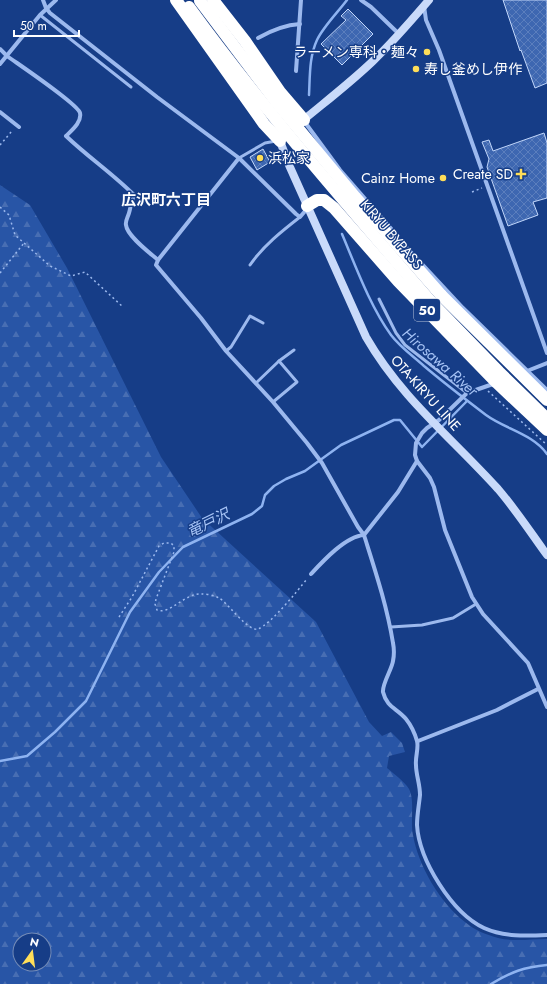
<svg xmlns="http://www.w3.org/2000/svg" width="547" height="984" font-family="Jost,'Noto Sans JP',sans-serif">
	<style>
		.forest { fill: url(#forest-firs); fill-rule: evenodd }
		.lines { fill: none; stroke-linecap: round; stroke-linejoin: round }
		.stream { stroke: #8eb3f1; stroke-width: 2.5 }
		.building { fill: url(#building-cross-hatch); stroke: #c1d6fa }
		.path { stroke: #9cb9ee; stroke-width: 1.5; stroke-dasharray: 2 3; stroke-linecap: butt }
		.lane { stroke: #9cb9ee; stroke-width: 3 }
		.street { stroke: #9cb9ee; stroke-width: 4 }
		.secondary { stroke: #c9dafa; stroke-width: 8 }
		.highway { stroke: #fff; stroke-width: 12 }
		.highway-bridge { stroke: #fff; stroke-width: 12 }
		.poi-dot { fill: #ffde59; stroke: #163d87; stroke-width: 1.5 }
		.labels { text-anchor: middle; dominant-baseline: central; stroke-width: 3; stroke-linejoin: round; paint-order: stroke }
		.shield { fill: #163d87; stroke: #b9c5db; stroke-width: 1 }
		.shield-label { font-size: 13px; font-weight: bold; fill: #fff }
		.poi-label { font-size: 14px; fill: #fff; stroke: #163d87; text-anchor: end }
		.street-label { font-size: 14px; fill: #fff; stroke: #163d87 }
		.neighbourhood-label { font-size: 15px; font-weight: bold; fill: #fff; stroke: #163d87 }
		.water-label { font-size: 15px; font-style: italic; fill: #a7c4f6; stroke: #163d87 }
	</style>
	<defs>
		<pattern id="forest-firs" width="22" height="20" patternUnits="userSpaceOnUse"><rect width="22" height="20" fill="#2855a6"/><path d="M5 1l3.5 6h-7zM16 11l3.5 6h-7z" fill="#486eb3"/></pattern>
		<pattern id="building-cross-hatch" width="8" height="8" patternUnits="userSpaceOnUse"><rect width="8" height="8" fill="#3e67b1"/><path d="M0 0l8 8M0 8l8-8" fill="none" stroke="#5b7ebd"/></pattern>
	</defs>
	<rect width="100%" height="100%" fill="#163d87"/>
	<path class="forest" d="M0 185 30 205 67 268 161 457 202 518 316 622 369 722 382 736 391 732 402 743 405 752 389 756 387 768C394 774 404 781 409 789 415 800 410 822 413 835 418 865 440 903 465 922 474 930 487 935 498 938 514 942 531 939 547 939V984H0ZM20 940H44V964H20Z"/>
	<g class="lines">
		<g class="stream">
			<path d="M309 95C310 77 309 57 317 40 323 27 338 12 347 0"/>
			<path d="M342 234C356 267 370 306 391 335 400 347 413 356 424 366 444 383 465 399 486 415 505 429 533 434 547 454"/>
			<path d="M0 761 27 756 55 732 86 701 130 612 159 572 183 547 252 514 262 506 265 495 274 486 286 479 305 471 341 445 394 420H400L422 447 467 401"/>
			<path d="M491 984C511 972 524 967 547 965"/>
		</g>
	</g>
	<g class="building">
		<path d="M503 0H547V83L535 88 521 50 520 51Z"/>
		<path d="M348 9 373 34 342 65 321 44 346 20 341 16Z"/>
		<path d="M544 133 547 143V198L533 202 538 215 508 226 487 167 489 159 482 142 489 140 493 151Z"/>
		<path d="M263 149 270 162 257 170 250 157Z"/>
	</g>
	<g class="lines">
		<g class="path">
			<path d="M0 145 12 131"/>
			<path d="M472 192 482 188"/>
			<path d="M0 207 9 215 15 235 50 266 71 276 85 272 123 307"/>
			<path d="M0 273 24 243"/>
			<path d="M488 391 547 445"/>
			<path d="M119 617 132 597 159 546 164 543H171L174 546V552L156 599 155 604 157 610C170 615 185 593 201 594 206 594 214 595 219 598 228 603 248 632 258 629 271 624 298 590 307 579"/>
		</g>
		<g class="lane">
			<path d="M40 15 131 87"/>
			<path d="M239 158 265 143 276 141"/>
			<path d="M250 265C263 246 282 231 300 217"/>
			<path d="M379 299 396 333 405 345 467 393"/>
			<path d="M226 351 231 347 250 316 263 323"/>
			<path d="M256 383 279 361 294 350"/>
			<path d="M273 402 297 382 279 361"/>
			<path d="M391 627 422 625 453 618 476 604"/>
		</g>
		<g class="street">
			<path d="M43 0 46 8 50 13 157 97 239 158 296 214 300 217 306 210 307 207"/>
			<path d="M361 0 371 7 399 34"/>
			<path d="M424 6 426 20 439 50 547 353"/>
			<path d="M258 38C272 30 284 25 300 24"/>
			<path d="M0 49 7 56C18 64 78 104 80 113 82 122 72 130 66 136 88 157 113 174 134 195 131 201 131 206 129 213 128 217 125 221 126 225 127 236 150 253 158 260"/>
			<path d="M0 64 40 15 56 0"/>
			<path d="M296 71 301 0"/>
			<path d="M0 112 19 127"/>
			<path d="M304 121 340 170 394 232"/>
			<path d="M239 158 158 260 156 265 201 318 226 351 273 402 307 443 322 463 358 527 364 535C375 570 387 606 393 643 394 648 394 656 393 661 392 669 382 684 383 692 387 708 397 708 406 719 410 724 415 734 417 741 419 748 415 757 416 765 416 775 420 784 420 795 419 805 417 815 417 825 419 860 452 913 484 928 504 937 526 936 547 935"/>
			<path d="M407 248 463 308 547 390"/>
			<path d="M527 371 547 363"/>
			<path d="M496 383 467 393 439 420 427 428 422 433 416 443 415 455 417 461 430 478 434 487 445 530 472 597 483 614 528 663 547 707"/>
			<path d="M311 574C323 561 346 536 364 535L398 492 417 461"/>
			<path d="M418 741 497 710 538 689"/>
		</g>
		<g class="secondary">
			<path d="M301 122C325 102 350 83 373 61 393 42 411 21 429 0"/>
			<path d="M283 138 280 141 289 165 366 337C401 398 452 438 498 489 516 510 531 533 547 555"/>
		</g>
		<g class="highway">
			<path d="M176 0 264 124 280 141"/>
			<path d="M213 0 245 41 280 92 304 120"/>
			<path d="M307 206 317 200H324L334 208 398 281 497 383 547 430"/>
			<path d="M441 295 547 400"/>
			<path d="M432 303 499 372 547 419"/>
		</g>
		<g class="highway-bridge">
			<path d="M200 1 277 103 355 197 441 295"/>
			<path d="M189 7C264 110 348 206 432 303"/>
		</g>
	</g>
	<g class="poi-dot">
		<circle cx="427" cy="52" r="4"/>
		<circle cx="416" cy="69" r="4"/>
		<circle cx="260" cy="158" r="4"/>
		<path d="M519 168h4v4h4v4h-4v4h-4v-4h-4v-4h4z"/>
		<circle cx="443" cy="178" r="4"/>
	</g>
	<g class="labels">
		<rect class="shield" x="414" y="299" width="26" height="22" rx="3"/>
		<g class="shield-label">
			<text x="427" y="310">50</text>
		</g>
		<g class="poi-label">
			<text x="419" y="52">ラーメン専科・麺々</text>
			<text x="424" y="69" text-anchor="start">寿し釜めし伊作</text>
			<text x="268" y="158" text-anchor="start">浜松家</text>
			<text x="513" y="174">Create SD</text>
			<text x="435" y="178">Cainz Home</text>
		</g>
		<g class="street-label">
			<text transform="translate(392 234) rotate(49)">KIRYU BYPASS</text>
			<text transform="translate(426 393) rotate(48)">OTA-KIRYU LINE</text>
		</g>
		<g class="neighbourhood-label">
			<text x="166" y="200">広沢町六丁目</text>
		</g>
		<g class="water-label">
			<text transform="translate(440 362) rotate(41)">Hirosawa River</text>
			<text transform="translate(208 523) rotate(-26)">竜戸沢</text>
		</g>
	</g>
	<g transform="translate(32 952) rotate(14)"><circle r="19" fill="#163d87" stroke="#738bb7"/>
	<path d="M0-3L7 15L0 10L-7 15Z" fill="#ffde59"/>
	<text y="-6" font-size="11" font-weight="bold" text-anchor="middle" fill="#ffffff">N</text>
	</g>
	<path d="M14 30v6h65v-6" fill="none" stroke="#ffffff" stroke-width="2"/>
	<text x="20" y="30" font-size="12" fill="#ffffff" stroke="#163d87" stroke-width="3" paint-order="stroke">50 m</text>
</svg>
